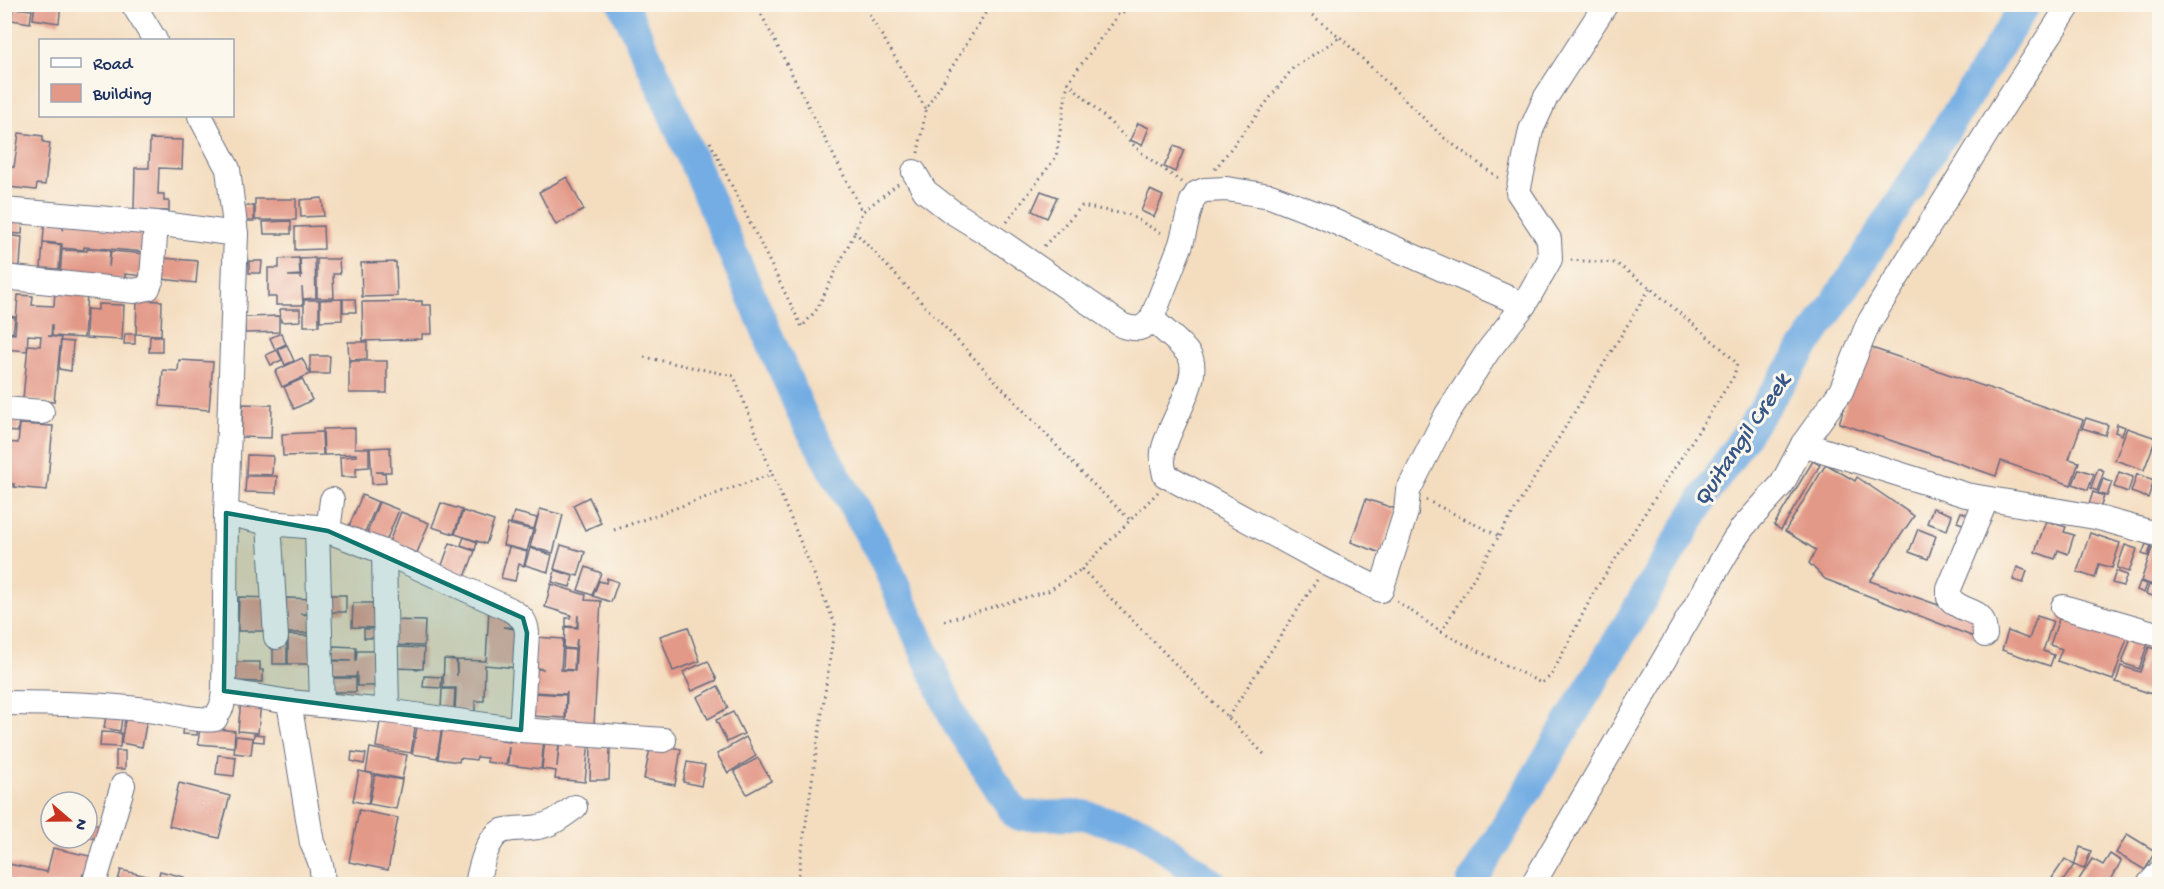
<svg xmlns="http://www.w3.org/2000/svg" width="2164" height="889" font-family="'Gochi Hand',sans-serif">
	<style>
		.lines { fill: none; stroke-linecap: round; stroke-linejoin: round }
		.river { stroke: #73ade3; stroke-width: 30 }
		.building { fill: #e39988 }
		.minor-casing { stroke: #676c80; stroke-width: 26 }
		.path { stroke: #676c80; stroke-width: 3; stroke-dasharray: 1.5 4.5; stroke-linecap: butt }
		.minor { stroke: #fff; stroke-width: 24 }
		.marked { fill: #0f766e; fill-opacity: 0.2; stroke: #0f766e; stroke-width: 4.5; stroke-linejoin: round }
		.labels { text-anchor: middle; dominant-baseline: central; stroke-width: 6; stroke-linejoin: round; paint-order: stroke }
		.water-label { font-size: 24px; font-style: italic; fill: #355586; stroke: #fbf7ec }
	</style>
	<rect width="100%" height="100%" fill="#fbf7ec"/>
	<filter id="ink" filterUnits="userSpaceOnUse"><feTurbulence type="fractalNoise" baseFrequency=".0167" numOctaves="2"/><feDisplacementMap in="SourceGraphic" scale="12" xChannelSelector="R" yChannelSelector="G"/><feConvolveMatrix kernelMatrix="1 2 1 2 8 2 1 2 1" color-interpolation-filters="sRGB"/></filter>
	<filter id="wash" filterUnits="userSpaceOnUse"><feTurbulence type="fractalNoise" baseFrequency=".008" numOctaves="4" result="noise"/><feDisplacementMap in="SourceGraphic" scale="24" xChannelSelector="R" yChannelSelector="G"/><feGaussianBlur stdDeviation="1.35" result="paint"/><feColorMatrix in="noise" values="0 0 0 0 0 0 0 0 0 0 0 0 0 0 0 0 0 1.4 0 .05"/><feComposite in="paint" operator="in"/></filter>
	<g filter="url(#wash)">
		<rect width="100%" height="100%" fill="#f4ddbf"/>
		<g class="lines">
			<g class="river">
				<path d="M623 4 659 82 803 416 885 562 956 723 1017 816 1084 815 1142 831 1213 884"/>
				<path d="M1471 884 1706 494 1858 268 2026 4"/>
			</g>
		</g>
		<g id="blocks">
			<g class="building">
				<path d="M35 4H61L59 23 33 19Z"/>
				<path d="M13 8 32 10 30 23 11 20Z"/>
				<path d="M1138 123 1149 128 1142 145 1130 140Z"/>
				<path d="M19 133 43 136V142L50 143 45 185 37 184 36 190 8 187 11 167H14Z"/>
				<path d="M150 139 183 140 182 169 159 168 158 194H164V201H169V211L134 210 135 168H149Z"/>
				<path d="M1174 146 1184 150 1175 172 1164 167Z"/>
				<path d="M567 177 584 210 556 225 539 192Z"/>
				<path d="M1150 190 1163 196 1154 217 1141 211Z"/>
				<path d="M1041 191 1057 197 1047 218 1032 211Z"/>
				<path d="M322 198 324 216 301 217 300 200Z"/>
				<rect x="255" y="199" width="41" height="21"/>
				<rect x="242" y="206" width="12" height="15"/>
				<path d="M4 214 23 216 22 234 4 233Z"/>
				<path d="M45 217 64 219 63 231 64 218 149 225 147 252 84 247V250L62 248V244L43 242Z"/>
				<path d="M291 221V234H264L263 222Z"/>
				<path d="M323 226 324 249 295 250V227Z"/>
				<path d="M4 235 22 237 20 266 4 265Z"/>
				<path d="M43 243 61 245 59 269 41 268Z"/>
				<path d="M87 249 110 250 109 267 111 251 147 254 145 276 125 274V279L60 275 62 250 87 251Z"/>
				<path d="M163 258 198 261 196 283 162 279Z"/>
				<path d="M299 258 300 275 288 276H300L301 279V276H303L301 275 300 259 315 258 316 298 303 299 302 287 303 305H276V297H268V268H279V259Z"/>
				<path d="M317 259H339L340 274H333L334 298H317Z"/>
				<path d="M249 261H262L261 273H249Z"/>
				<path d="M396 262 397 296 362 297 361 263Z"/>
				<path d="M55 291 87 293 84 338 52 336V324L51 336H48L61 338 54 402 23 399 28 345 40 346 41 336 28 335 27 351 4 349V333L15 334 18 295 33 296 32 305 54 306Z"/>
				<path d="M342 299V320L320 321V300Z"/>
				<path d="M343 299H355L356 312H343Z"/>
				<path d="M137 300 162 301 161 335 136 334Z"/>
				<rect x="304" y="300" width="15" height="26"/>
				<path d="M422 301V305H431L432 334H422V339L363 341 362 302Z"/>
				<path d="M98 304 124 305 122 340 86 338 87 309 98 310Z"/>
				<path d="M280 309H300V321L281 322Z"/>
				<path d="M4 316 15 317 13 333 4 332Z"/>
				<path d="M279 316V332L245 333 244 317Z"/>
				<path d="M281 333 286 344 275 349 270 338Z"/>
				<path d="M125 334H135V344H124Z"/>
				<path d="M150 336H162V352H149Z"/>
				<path d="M61 341 73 342 71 371 59 369Z"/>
				<path d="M348 342H367V359L349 360Z"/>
				<path d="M287 345 294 361 285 365 278 349Z"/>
				<path d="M1866 346 2083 420 2069 459 2079 462 2071 485 2001 461 1996 476 1839 423Z"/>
				<path d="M277 350 282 360 271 365 266 355Z"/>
				<path d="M310 356H330L329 374H310Z"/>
				<path d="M302 358 310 374 282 387 275 371Z"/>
				<path d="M179 360 213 362 209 410 160 406 163 370 178 371Z"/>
				<rect x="349" y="361" width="38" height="32"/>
				<path d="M302 379 312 400 294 409 284 387Z"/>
				<path d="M243 404 272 405 271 438 241 437Z"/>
				<path d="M4 416 19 417 18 432 4 431Z"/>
				<path d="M2086 418 2108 425 2105 435 2082 428Z"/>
				<path d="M20 424 53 426 47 490 14 487V484L4 483V442L18 443Z"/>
				<path d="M2117 424 2125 427 2122 435 2115 432Z"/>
				<path d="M355 428V448H369V467L356 468V477H341L340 457 356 456V454L324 455 323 429Z"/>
				<path d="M2127 428 2156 438 2144 470 2115 460Z"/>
				<path d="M322 432 323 455 283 456 282 434Z"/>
				<path d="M390 447 391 472H376L385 473 386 483 372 484 370 448Z"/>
				<path d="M247 455 273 456 272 475 246 474Z"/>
				<path d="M1813 461 1820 465 1781 530 1774 525Z"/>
				<path d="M1826 464 1855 481 1857 477 1914 516 1870 581 1981 620 1974 637 1825 579 1809 563 1816 550 1785 531Z"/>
				<path d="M2098 468 2104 471 2097 491 2091 488Z"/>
				<path d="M2079 469 2094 474 2088 490 2073 484Z"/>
				<path d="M2119 472 2133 477 2128 492 2114 487Z"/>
				<path d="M2137 474 2154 480 2148 498 2131 492Z"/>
				<path d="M246 476H277L276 493 245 492Z"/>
				<path d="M2103 479 2112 482 2107 496 2098 493Z"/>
				<path d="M2093 492 2104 496 2099 511 2088 507Z"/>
				<path d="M362 495 378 502 365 532 349 526Z"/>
				<path d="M589 497 601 523 585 530 573 505Z"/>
				<path d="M1366 499 1396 509 1381 553 1351 542Z"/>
				<path d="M379 502 399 510 386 541 367 533Z"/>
				<path d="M441 503 462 510 454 534 432 527Z"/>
				<path d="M1933 508 1952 515 1947 530 1927 523Z"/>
				<path d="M540 509 563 515 553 553 530 547Z"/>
				<path d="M463 511 494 521 486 544 455 534Z"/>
				<path d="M401 512 429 523 417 553 389 542Z"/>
				<path d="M514 512 537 518 534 529 511 523Z"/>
				<path d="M1961 512 1975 517 1971 527 1957 522Z"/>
				<path d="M2046 521 2066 527 2064 532 2074 535 2068 554 2058 550 2055 559 2035 552Z"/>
				<path d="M508 524 533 530 527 551 503 545Z"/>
				<path d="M1918 529 1936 536 1928 559 1909 552Z"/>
				<path d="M2090 533 2120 543 2112 568 2099 564 2095 578 2077 572Z"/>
				<path d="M464 537 477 542 475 550 461 545Z"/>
				<path d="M450 543 475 551 465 577 441 568Z"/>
				<path d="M2146 544 2151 546 2148 556 2142 554Z"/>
				<path d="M561 545 585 552 578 576 554 569Z"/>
				<path d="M2125 545 2137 549 2129 572 2117 568Z"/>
				<path d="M509 547 527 552 524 566 519 564 515 581 501 578Z"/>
				<path d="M530 548 552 555 548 572 525 565Z"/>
				<path d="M2152 548 2160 551V581L2152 579 2154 580 2153 585 2141 581Z"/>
				<path d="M586 567 601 573 592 595 578 590Z"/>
				<path d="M2017 567 2027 571 2023 583 2013 580Z"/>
				<path d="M555 570 573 576 570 587 552 582Z"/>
				<path d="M2116 571 2127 575 2123 586 2112 583Z"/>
				<path d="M607 578 618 582 611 602 593 596 599 581 606 583Z"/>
				<path d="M2155 581 2160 582V598L2146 594 2149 585 2153 586Z"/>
				<path d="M2140 582 2147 584 2144 593 2137 590Z"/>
				<path d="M551 584 586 595 585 600 601 601 594 725 566 723 567 692 566 694 533 692 534 669H544L534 668 536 637 563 639 561 670 575 671 577 639 575 649 564 648 565 627 578 628V615L577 627 566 626V618H570L571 615 545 607Z"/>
				<rect x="330" y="595" width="16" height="17"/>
				<path d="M239 597 273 598 272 631H238Z"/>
				<path d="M286 598 316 599V614H300L314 615V633H285Z"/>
				<path d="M353 603H380V628L352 627Z"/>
				<path d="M489 609 521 628 503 627 521 630 518 668 485 665 484 701H475V711L455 710 456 688H443L444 659 456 660 457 676V660L486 661Z"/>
				<path d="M2061 613 2128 635 2113 680 2057 661 2062 649 2050 645Z"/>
				<path d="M2037 616 2053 621 2043 651 2054 655 2050 666 2002 650 2008 631 2029 639Z"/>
				<path d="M391 620 425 621 424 646 391 645Z"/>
				<path d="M688 627 700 661 673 671 660 636Z"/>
				<rect x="364" y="629" width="16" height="9"/>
				<path d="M288 635 314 636V664H288Z"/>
				<path d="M2131 637 2148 643 2139 669 2122 663Z"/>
				<rect x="273" y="643" width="14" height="21"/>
				<path d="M333 646 356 647V661L357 651H376L382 686H357V672L356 677H333V661H351L333 660Z"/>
				<path d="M395 647 424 648 423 669 394 668Z"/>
				<path d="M2149 647 2160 651V674L2152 694 2116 682 2121 666 2140 672Z"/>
				<path d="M564 649 575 650 574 670 563 669Z"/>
				<path d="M708 661 717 680 692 691 683 672Z"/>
				<path d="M227 662H260V670H263V682L227 681Z"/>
				<path d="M424 676 442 677 441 688 423 687Z"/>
				<path d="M333 678H356V692H332Z"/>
				<path d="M718 686 728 708 708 719 697 697Z"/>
				<path d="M442 689H455L454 709H441Z"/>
				<path d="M534 693 566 695 565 718 533 716Z"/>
				<path d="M241 700 261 702 258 733 238 731Z"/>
				<path d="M127 709 148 713 142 747 121 743Z"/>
				<path d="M733 712 744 734 727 742 716 720Z"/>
				<path d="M381 715 416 721 411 753 376 747Z"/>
				<path d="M106 716 122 719 120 731 104 728Z"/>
				<path d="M418 722 442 726 437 758 412 754Z"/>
				<path d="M183 725 198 726 197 735 182 734Z"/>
				<path d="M443 726 503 734 501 741 510 742 511 736 544 739 541 769 508 765 509 746 506 765 487 762V758L477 757 476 760 460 758 459 762 438 759Z"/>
				<path d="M200 727 235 731 234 747 198 744Z"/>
				<path d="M101 732 121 733 120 747 100 746Z"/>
				<path d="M254 734 264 735V742L253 741Z"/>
				<path d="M236 736 253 738 251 755 234 753Z"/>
				<path d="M746 737 756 756 728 773 717 754Z"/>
				<path d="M560 738 589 741 585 782 555 779 556 771 542 769 545 739 559 741 557 767Z"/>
				<path d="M651 743 681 749 675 785 644 779Z"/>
				<path d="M591 747 610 748 609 780H590Z"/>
				<path d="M370 748 407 755 402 779 366 772Z"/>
				<rect x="116" y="751" width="9" height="18"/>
				<path d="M352 752 366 754 364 764 351 761Z"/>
				<path d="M218 755 236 757 234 776 216 774Z"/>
				<path d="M758 758 771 781 747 794 734 771Z"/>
				<path d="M687 762 705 765 701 786 683 782Z"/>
				<path d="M359 771 373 774 368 804 353 801Z"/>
				<path d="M375 775 402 780 396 809 369 804Z"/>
				<path d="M179 783 230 796 219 838 169 826Z"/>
				<path d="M359 810 398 818 388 870 349 862Z"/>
				<path d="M87 822 101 825 98 839 87 837Z"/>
				<path d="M2127 834 2155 851 2145 870 2116 853Z"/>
				<path d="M2080 847 2091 851 2084 869 2074 865Z"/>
				<path d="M53 848 94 857 91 875 83 874 80 884H25L4 880V863L47 872Z"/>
				<path d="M2110 854 2121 861 2109 884H2083L2078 881 2092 859 2103 865Z"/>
				<path d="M2065 859 2074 865 2061 884 2052 878Z"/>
				<path d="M121 870 155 878 153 884H117Z"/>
				<path d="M160 871 184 877 182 884H157Z"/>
				<path d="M288 879 309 884H287Z"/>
			</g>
		</g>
	</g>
	<g filter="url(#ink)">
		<use href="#blocks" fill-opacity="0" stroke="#676c80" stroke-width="1.5"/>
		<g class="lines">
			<g class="minor-casing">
				<g id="minor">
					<path d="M133 4 155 40"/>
					<path d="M200 116 228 169 236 234 226 513 224 691 289 702 387 711 521 730 664 740"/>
					<path d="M914 172 925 191 951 211 995 238 1123 326C1137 330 1143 330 1152 318L1181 244 1192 201 1197 193 1205 190 1227 189 1270 196 1317 214 1524 305"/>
					<path d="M4 210 156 223 236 234"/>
					<path d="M4 277 134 291 148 288 152 278 156 223"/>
					<path d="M1152 318C1163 331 1180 341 1189 355 1204 376 1166 429 1163 452 1162 461 1163 467 1165 475L1328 564 1381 590 1406 512 1408 491 1447 414 1488 351 1524 305 1550 259 1549 239 1518 192 1531 130 1546 97 1606 4"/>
					<path d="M4 409 42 412"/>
					<path d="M1803 444 1966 495 2095 517 2160 535"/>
					<path d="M226 513 269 523 317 527 328 531 384 552 509 609C520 616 526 619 527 633L521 730"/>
					<path d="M269 523 276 637"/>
					<path d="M317 527 322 705"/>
					<path d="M328 531 332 500"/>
					<path d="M384 552 387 711"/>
					<path d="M2063 607 2160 635"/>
					<path d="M1985 635C1984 604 1966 617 1949 598V589L1986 500"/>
					<path d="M289 702 312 843C319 858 324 867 322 884"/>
					<path d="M4 703C52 703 100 704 147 710 170 712 193 722 215 719L222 706 224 691"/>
					<path d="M94 884 123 785"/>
					<path d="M477 884C480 869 488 832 506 830 516 828 528 829 538 827 552 825 564 815 575 807"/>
					<path d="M1533 884 1734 540 1743 527 1782 484 1803 444 1841 391 1868 324 2006 102 2070 4"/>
					<path d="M2149 884 2160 872"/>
				</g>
			</g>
			<g class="path">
				<path d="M756 4 862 211"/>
				<path d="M863 4 926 109"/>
				<path d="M1298 4 1340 37 1443 137 1500 179"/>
				<path d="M1068 82 1142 153 1181 182"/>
				<path d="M710 142 802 327 817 309 855 232"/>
				<path d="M918 153 926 109 991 4"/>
				<path d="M1215 169 1293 68 1340 37"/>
				<path d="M898 184 862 212 855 232 1090 481 1129 519"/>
				<path d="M1007 222 1056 157 1068 82 1118 15 1136 4"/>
				<path d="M1044 246 1082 206 1129 215 1163 234"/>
				<path d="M644 357 734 376 772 474"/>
				<path d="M1158 492 1082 569 1264 754"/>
				<path d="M1426 500 1499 536 1441 632"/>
				<path d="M614 530 772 474 835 624 797 884"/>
				<path d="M1499 536 1650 288"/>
				<path d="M1397 601 1441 632 1541 683 1551 676 1594 592 1734 376 1737 364 1727 353 1650 288 1616 263 1569 260"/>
				<path d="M944 621 1048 591 1082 569"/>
				<path d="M1228 717 1317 580"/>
			</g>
			<use href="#minor" class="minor"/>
		</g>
	</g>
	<path class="marked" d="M226 513 328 531 523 618 527 633 521 730 224 691Z"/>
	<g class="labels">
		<g class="water-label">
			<text transform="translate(1743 441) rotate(-56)">Quitangil Creek</text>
		</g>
	</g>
	<rect width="2164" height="889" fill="none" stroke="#fbf7ec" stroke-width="24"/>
	<rect x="39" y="39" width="195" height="78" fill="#fbf7ec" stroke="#a1a7b3" stroke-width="1.5"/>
	<rect x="51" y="58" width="30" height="9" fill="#ffffff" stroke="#a1a7b3" stroke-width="1.5"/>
	<text x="93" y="69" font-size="18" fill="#1b2f5e">Road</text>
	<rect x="51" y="84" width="30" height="18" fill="#e39988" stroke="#a1a7b3" stroke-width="1.5"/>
	<text x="93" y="99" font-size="18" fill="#1b2f5e">Building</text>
	<g transform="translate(69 820) rotate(110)"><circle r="28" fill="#fbf7ec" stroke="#a1a7b3" stroke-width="1.5"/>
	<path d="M0-4.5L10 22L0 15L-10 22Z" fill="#c8321e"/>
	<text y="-9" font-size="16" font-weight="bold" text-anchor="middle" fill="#1b2f5e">N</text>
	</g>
</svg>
